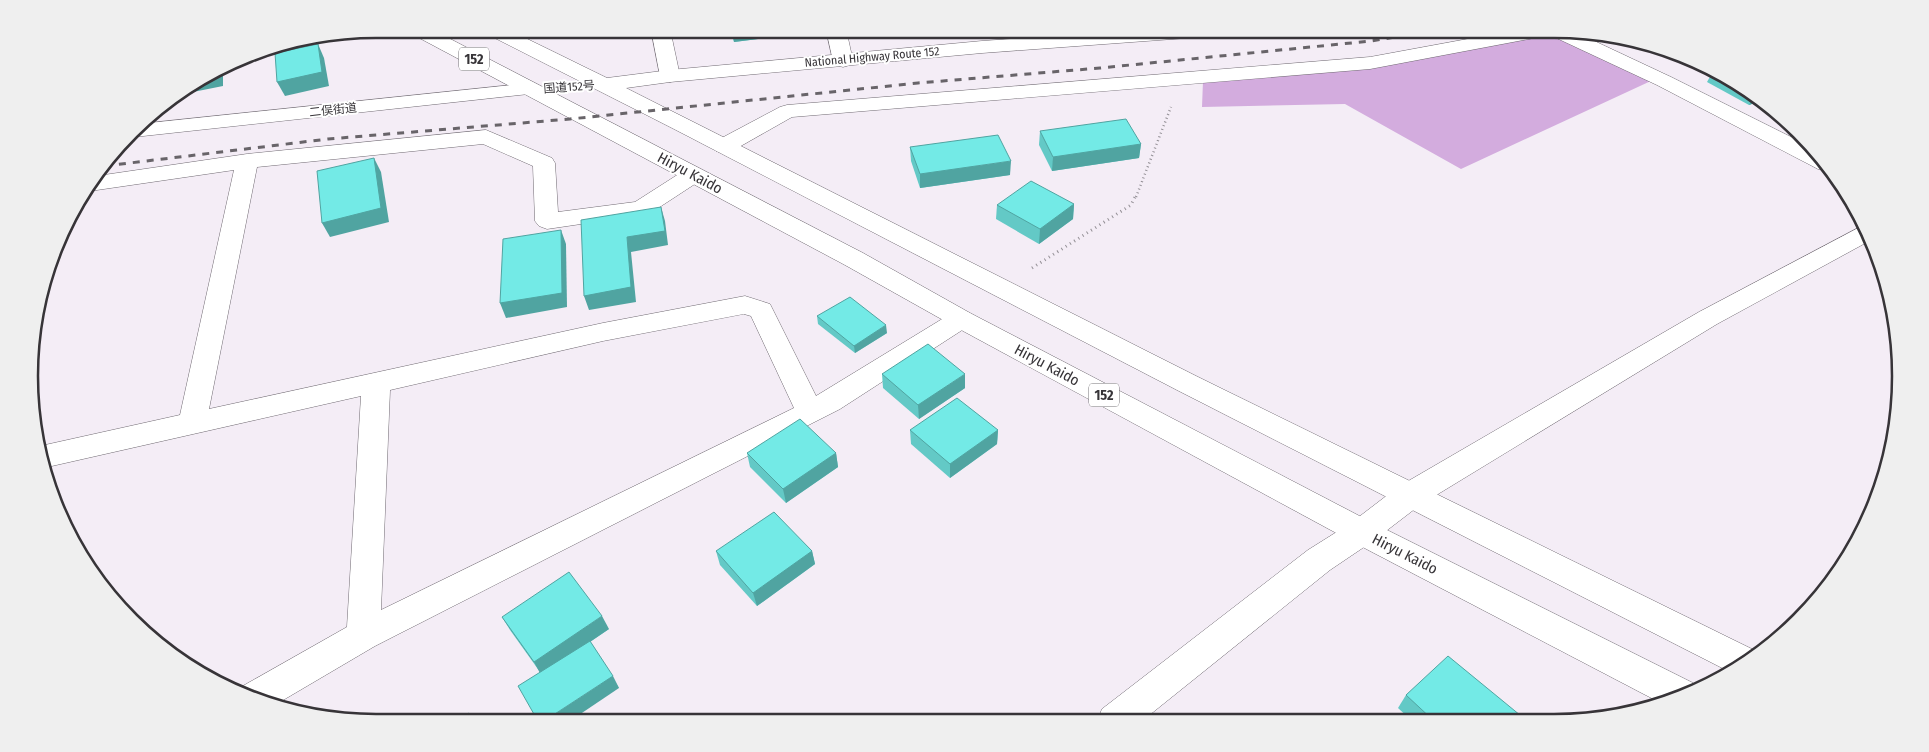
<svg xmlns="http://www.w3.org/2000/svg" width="1929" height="752" font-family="'Fira Sans Condensed','Noto Sans JP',sans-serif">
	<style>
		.green { fill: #d3acde }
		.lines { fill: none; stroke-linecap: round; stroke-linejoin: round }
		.minor-casing { stroke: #706a72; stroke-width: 1 }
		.tertiary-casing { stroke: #706a72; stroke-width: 1 }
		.trunk-casing { stroke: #706a72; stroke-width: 1 }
		.path-far1 { stroke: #949096; stroke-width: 2.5; stroke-dasharray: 1 3; stroke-linecap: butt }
		.path { stroke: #949096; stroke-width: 3; stroke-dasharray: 1 4; stroke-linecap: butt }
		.minor { fill: #fff; fill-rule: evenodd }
		.tertiary { fill: #fff; fill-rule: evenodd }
		.trunk { fill: #fff; fill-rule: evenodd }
		.rail { stroke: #686469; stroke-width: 3; stroke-dasharray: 7 7; stroke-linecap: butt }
		.wall { fill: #63c9c6 }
		.shaded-wall { fill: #50a4a1 }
		.building { fill: #73eae6; stroke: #50a4a1 }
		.labels { text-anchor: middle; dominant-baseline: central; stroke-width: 4; stroke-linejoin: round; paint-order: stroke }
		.far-street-label { font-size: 12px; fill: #373438; stroke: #fff }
		.shield { fill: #fff; stroke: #737174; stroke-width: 1 }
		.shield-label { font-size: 14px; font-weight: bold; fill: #373438 }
		.street-label { font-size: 15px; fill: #373438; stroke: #fff }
		.rim { fill: none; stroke: #373438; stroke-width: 2.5 }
	</style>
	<rect width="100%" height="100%" fill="#f4edf6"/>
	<path class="green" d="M1555 33 1653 80 1461 169 1345 104 1202 107 1203 81Z"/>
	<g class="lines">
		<g class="minor-casing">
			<g id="minor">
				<path d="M651 29H670L680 76 677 80 670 82 663 80 660 76Z"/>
				<path d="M826 29H846L853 61 850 65 843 67 836 65 833 61Z"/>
				<path d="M1522 29H1553L1573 31 1671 77 1817 150 1830 170 1818 169 1657 85 1550 35 1370 69 792 117 732 151 724 153 716 151 713 146 716 141 780 107 787 105 1370 57Z"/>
				<path d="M486 130 552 158 555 163 558 212 635 202 685 170 693 168 701 170 704 175 701 180 649 214 547 229 539 226 535 221 533 166 483 144 257 167 209 409 603 323 745 296 770 304 816 396 952 313 961 310 970 313 974 319 970 325 840 409 375 646 273 706 238 693 241 687 347 627 361 396 43 468 36 447 180 415 234 170 90 191 86 190 97 176 247 154ZM744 314 751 316 794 408 381 610 390 390 603 341Z"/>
				<path d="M1864 225 1871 240 1717 324 1420 505 1373 541 1330 570 1142 721H1097L1102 709 1308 550 1351 523 1398 487 1699 312Z"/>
			</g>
		</g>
		<g class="tertiary-casing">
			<path id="tertiary" d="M531 83 538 85 541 89 538 93 134 137 130 136 140 124Z"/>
		</g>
		<g class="trunk-casing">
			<g id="trunk">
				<path d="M407 29H431L863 253 970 313 1373 523 1693 683 1697 691 1659 702 1351 541 952 325 845 265 410 33Z"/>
				<path d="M482 29H507L607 78 670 70 982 41 1152 29H1237L1235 33 1228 35 982 53 670 82 626 88 1196 376 1756 651 1757 653 1730 672 1177 390 676 130 485 33Z"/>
			</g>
		</g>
		<path class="path-far1" d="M1136 197 1171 107"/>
		<path class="path" d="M1032 268 1131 205 1136 195"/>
		<use href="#minor" class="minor"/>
		<use href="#tertiary" class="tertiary"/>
		<use href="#trunk" class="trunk"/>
		<path class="rail" d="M105 166 328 139 570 119 918 83 1100 68 1371 41 1445 29"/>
	</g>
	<g class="wall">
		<path d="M730 29H765L766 38 734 42Z"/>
		<path d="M1718 72 1763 100 1749 105 1707 82 1711 75Z"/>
		<path d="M1040 131 1141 144 1139 158 1052 171 1039 145Z"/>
		<path d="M910 147 1010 175 920 188 911 161Z"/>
		<path d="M1074 204 1073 219 1039 244 996 219 997 205Z"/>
		<path d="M817 316 887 333 855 353 818 324Z"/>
		<path d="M882 374 965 388 919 419 883 388Z"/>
		<path d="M910 430H998L997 444 950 478 911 444Z"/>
		<path d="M747 453H836L838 467 786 503 750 467Z"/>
		<path d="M716 551H812L815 564 757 606 720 565Z"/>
		<path d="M502 617 609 629 590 642 619 688 540 672 510 630Z"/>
		<path d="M1406 695 1526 720 1412 721 1398 708Z"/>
	</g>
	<g class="shaded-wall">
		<path d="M732 29H765L766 38 734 42Z"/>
		<path d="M853 29H869L853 31Z"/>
		<path d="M308 40 260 50H259L264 47Z"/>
		<path d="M318 44 324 58 329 86 285 96 277 82Z"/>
		<path d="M223 66V86L173 96 203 75Z"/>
		<path d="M1757 96 1763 100 1749 105 1754 98Z"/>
		<path d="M1141 144 1139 158 1052 171 1053 157Z"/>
		<path d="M374 158 381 172 389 222 330 237 322 223Z"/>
		<path d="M1011 161 1010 175 920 188V174Z"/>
		<path d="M1074 204 1073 219 1039 244 1040 229Z"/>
		<path d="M661 207 665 221 668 245 631 252 636 302 589 310 584 296 627 237Z"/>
		<path d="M561 230 566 244 567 307 506 318 500 303Z"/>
		<path d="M886 325 887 333 855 353 854 346Z"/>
		<path d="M965 374V388L919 419 918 405Z"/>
		<path d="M998 430 997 444 950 478V464Z"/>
		<path d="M836 453 838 467 786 503 783 489Z"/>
		<path d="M812 551 815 564 757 606 753 593Z"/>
		<path d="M602 616 609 629 541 675 534 662Z"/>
		<path d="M613 676 619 688 567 723H541Z"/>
	</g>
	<g class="building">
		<path d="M318 44 322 72 277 82 275 53Z"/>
		<path d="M215 70V72L205 74Z"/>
		<path d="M1718 72 1757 96 1754 98 1711 75Z"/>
		<path d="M1126 119 1141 144 1053 157 1040 131Z"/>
		<path d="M998 135 1011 161 920 174 910 147Z"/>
		<path d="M374 158 381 208 322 223 317 171Z"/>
		<path d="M1031 181 1074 204 1040 229 997 205Z"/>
		<path d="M661 207 665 231 627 237 631 287 584 296 581 220Z"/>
		<path d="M561 230 562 293 500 303 503 239Z"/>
		<path d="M850 297 886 325 854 346 817 316Z"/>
		<path d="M928 344 965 374 918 405 882 374Z"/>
		<path d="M957 398 998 430 950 464 910 430Z"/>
		<path d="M800 419 836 453 783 489 747 453Z"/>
		<path d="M774 512 812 551 753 593 716 551Z"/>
		<path d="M569 572 602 616 534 662 502 617Z"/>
		<path d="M590 641 613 676 541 723H539L518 686Z"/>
		<path d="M1448 656 1526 720 1434 721 1406 695Z"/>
		<path d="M469 713 475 723H454Z"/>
	</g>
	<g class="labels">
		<g class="far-street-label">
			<text transform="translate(872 57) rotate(-5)">National Highway Route 152</text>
			<text transform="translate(569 87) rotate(-4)">国道152号</text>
			<text transform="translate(333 110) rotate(-6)">二俣街道</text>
		</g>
		<g class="shield">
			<rect x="459" y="47.5" width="30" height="23" rx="4"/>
			<rect x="1089" y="383.5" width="30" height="23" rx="4"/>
		</g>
		<g class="shield-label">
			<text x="474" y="59">152</text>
			<text x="1104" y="395">152</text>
		</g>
		<g class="street-label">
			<text transform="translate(690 173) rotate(28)">Hiryu Kaido</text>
			<text transform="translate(1047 365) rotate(28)">Hiryu Kaido</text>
			<text transform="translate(1405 554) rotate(27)">Hiryu Kaido</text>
		</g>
	</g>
	<path d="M0 0H1929V752H0ZM376 38H1554A338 338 0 0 1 1892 376V376A338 338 0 0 1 1554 714H376A338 338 0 0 1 38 376V376A338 338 0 0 1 376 38Z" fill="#efefef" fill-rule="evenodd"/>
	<path class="rim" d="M376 38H1554A338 338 0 0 1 1892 376V376A338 338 0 0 1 1554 714H376A338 338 0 0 1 38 376V376A338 338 0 0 1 376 38Z"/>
</svg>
